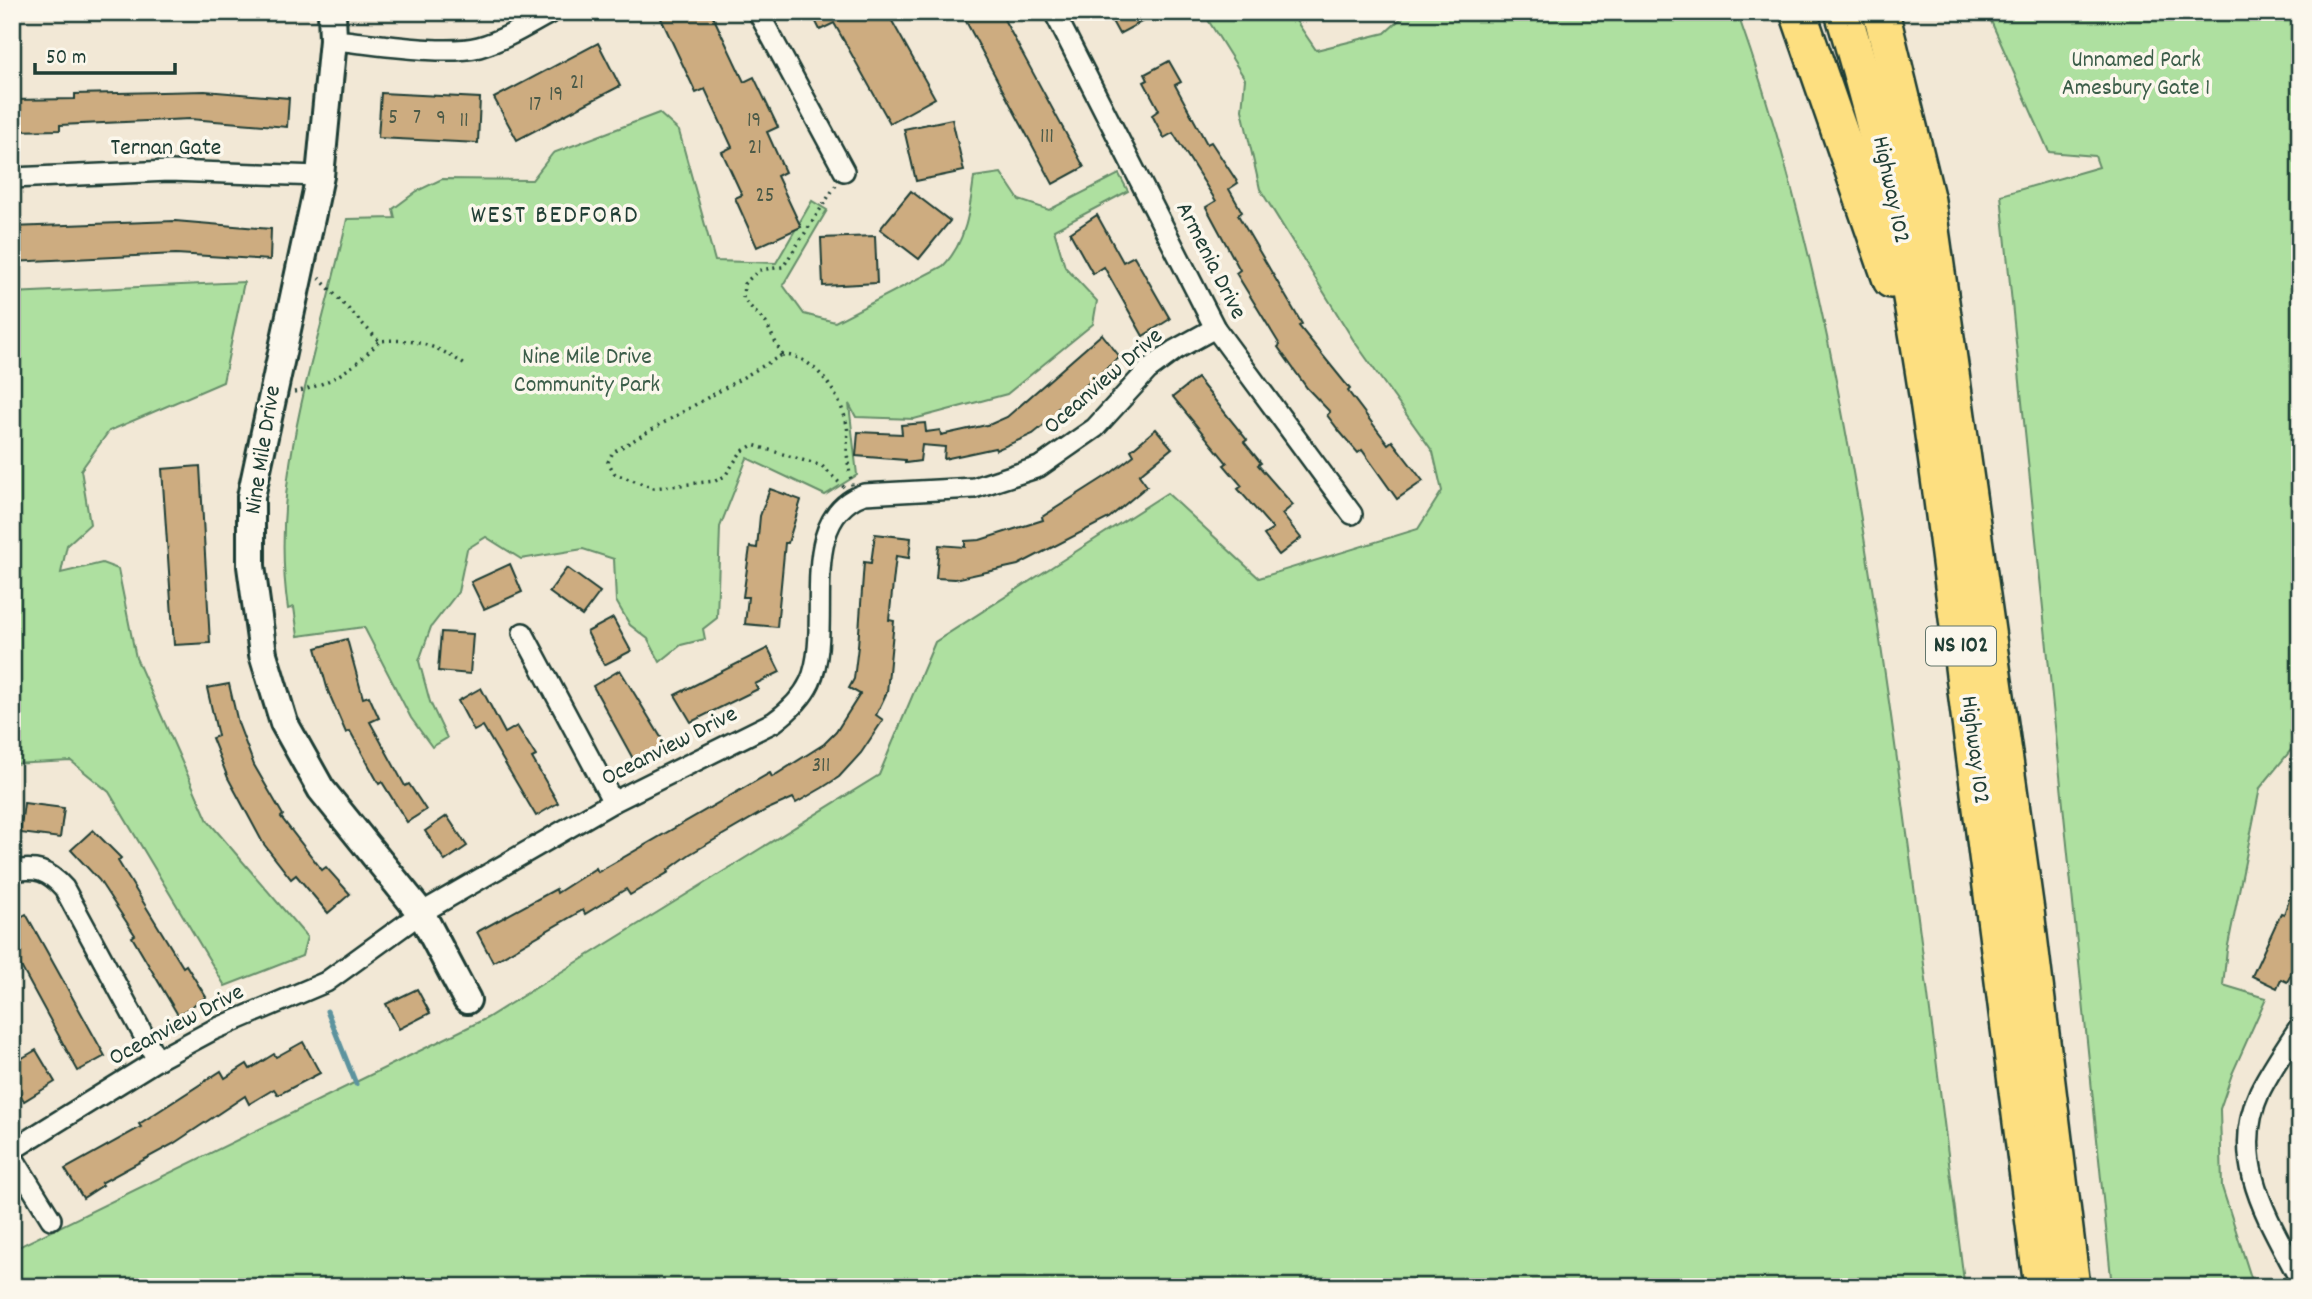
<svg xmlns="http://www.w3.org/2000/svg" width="2312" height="1299" font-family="Dekko,sans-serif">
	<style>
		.green { fill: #aee0a0; stroke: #668e6a; stroke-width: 2 }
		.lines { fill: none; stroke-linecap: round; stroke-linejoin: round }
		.stream { stroke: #5c939e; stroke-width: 5 }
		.building { fill: #cdac80; stroke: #1f3d34; stroke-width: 2 }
		.street-casing { stroke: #1f3d34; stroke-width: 24 }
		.secondary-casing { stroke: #1f3d34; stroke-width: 32 }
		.highway-casing { stroke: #1f3d34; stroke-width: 40 }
		.path { stroke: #1f3d34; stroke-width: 3.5; stroke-dasharray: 2 5; stroke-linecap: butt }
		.street { stroke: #fbf7ec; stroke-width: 19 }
		.secondary { stroke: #fbf7ec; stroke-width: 26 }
		.highway { stroke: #fddf80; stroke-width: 35 }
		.labels { text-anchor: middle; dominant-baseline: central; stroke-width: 7; stroke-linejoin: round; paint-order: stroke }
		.number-label { font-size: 21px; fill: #4a5947 }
		.shield { fill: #fbf7ec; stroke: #61756b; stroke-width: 2 }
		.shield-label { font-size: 23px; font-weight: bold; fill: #1f3d34 }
		.park-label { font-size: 24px; fill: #3c5e4a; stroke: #fbf7ec }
		.street-label { font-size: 24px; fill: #1f3d34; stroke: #fbf7ec }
		.neighbourhood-label { font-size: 26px; letter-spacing: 2px; fill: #1f3d34; stroke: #fbf7ec }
	</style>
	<rect width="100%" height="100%" fill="#f2e8d6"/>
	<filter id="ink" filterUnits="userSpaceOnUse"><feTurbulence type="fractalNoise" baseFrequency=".0143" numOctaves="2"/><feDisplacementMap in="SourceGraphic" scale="14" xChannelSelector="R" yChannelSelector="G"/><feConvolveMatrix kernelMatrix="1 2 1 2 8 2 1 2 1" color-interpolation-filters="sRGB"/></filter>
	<g filter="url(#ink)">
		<g class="green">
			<path d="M1203 12H1290L1316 50 1385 33 1408 12H1737C1816 233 1855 464 1888 695 1916 890 1939 1086 1964 1281L1969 1287H12V1250L487 1018 879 775 935 642 1167 493 1259 578 1418 529 1442 491 1433 452 1354 341 1260 189 1242 110 1245 79Z"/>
			<path d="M1987 12H2300V739L2260 788 2227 950 2223 985 2266 998 2232 1074 2220 1109 2222 1187 2254 1287H2112L2001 195 2099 167 2095 156 2049 152Z"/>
			<path d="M659 113 679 131 715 261 776 263 812 201 827 210 783 285 804 314 835 322 943 266C966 243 970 209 974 177L1001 173 1019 200 1049 210 1119 174 1128 191 1054 230 1065 267 1097 301 1093 324 1007 394 914 419 856 417 849 404 857 475 825 495 747 458 720 527 717 618 703 629 705 639 681 645 660 662 648 639 630 625 616 601 614 559 583 549 521 559 486 537 467 549 458 592 431 627 419 661 430 702 447 738 432 747 411 718 364 627 298 636 294 607 288 609C268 473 319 350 347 219L395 218 393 209 417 191 442 179 532 180 553 153Z"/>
			<path d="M244 282 223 382 109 431 81 470 90 524 67 545 61 573 102 563 118 569 136 658 208 821 307 937 302 956 225 986 109 792 71 761 12 764V293Z"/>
		</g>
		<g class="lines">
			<path class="stream" d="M327 1011 356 1084"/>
		</g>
		<g class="building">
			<path d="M658 12H711L744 82 754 77 778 127 767 132 785 172 777 176 801 227 757 247 735 198 742 195 722 152 732 147 705 89 696 93Z"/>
			<path d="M811 12H887L935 98 890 123 834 23 820 30Z"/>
			<path d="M961 12H1000L1084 167 1053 184Z"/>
			<path d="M1107 12H1160L1119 34Z"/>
			<path d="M598 43 620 86 517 140 494 98Z"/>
			<path d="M1169 61 1181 82 1175 85 1207 144 1211 142 1238 183 1229 189 1242 212 1238 215 1302 324 1299 326 1350 389 1348 391 1388 444 1392 441 1423 481 1397 499 1362 450 1358 453 1340 432 1327 415 1330 412 1307 388 1278 347 1280 345 1236 273 1240 270 1206 207 1216 201 1173 133 1164 138 1152 115 1159 110 1144 82 1148 80 1145 74Z"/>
			<path d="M205 91 289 98 287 127 190 119 60 125V130L12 131V100L75 99V94Z"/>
			<path d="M381 93 480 98 478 143 378 138Z"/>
			<path d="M952 119 964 171 916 181 904 129Z"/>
			<path d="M911 191 950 221 919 259 880 229Z"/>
			<path d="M1097 215 1123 262 1134 256 1170 319 1143 336 1104 267 1093 274 1070 233Z"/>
			<path d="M175 221 271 229 270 260 176 254 12 262V227Z"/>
			<path d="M875 236 877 283 823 286 821 238Z"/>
			<path d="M1102 334 1120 357 1057 409 1060 412 1033 434 996 450 995 448 944 459 945 447 922 445 920 461 905 463V460L856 456 858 432 902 434 901 425 925 423 926 432 940 430 941 435 991 424 1007 417Z"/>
			<path d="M1197 378 1247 440 1244 442 1261 463 1258 465 1293 505 1282 514 1301 538 1279 555 1264 535 1273 529 1238 489 1242 486 1224 465 1227 463 1173 397Z"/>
			<path d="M1156 429 1172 448 1139 475 1147 486 1109 518 1018 565 955 579 936 578 939 545 965 547V541L980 540 1043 520 1042 517 1111 473 1134 455 1131 450Z"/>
			<path d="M200 466 210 643 174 645 162 469Z"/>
			<path d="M770 489 801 500 788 543H785L777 627 745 624 748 597H743L750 547 757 548 760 516Z"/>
			<path d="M875 534 911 538 909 558 896 556 889 620 894 621 887 692 876 715 883 720 861 753 839 777 822 788 796 803 793 798 766 810 690 854 668 870 669 872 630 895 626 889 585 914 583 910 493 962 477 932 556 889 557 893 596 868 598 872 770 773 772 777 824 744 836 732 860 694 849 688 854 679 858 646 864 562 871 563Z"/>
			<path d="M510 564 522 592 484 609 471 582Z"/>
			<path d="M567 568 600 592 582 616 549 592Z"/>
			<path d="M613 618 631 651 604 665 587 632Z"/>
			<path d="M441 632 473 634 470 674 438 671Z"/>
			<path d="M347 639 363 698 369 696 379 718 370 722 405 786 409 784 426 810 407 822 382 782 379 784 350 731 346 733 328 691 316 648Z"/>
			<path d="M768 648 780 672 755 684 758 689 691 722 675 695Z"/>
			<path d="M620 670 668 749 637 766 593 686Z"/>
			<path d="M229 684 238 723 254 765 283 815 281 817 322 870 326 867 350 894 328 913 296 875 291 879 263 843 228 778 212 738 218 736 207 688Z"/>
			<path d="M481 688 505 733 517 726 536 756 532 758 558 803 536 816 483 726 474 731 458 701Z"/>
			<path d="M24 803 64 808 60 838 20 833Z"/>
			<path d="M447 816 467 846 445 861 425 831Z"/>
			<path d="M93 830 121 858 118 861 183 967 186 965 206 997 178 1015 132 937 135 935 99 880 71 850Z"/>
			<path d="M2297 876 2300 877V959L2287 982 2281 979 2277 988 2252 976 2281 913 2284 914Z"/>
			<path d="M26 914 105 1056 78 1071 12 950V922Z"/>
			<path d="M417 989 430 1013 399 1029 386 1004Z"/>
			<path d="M303 1042 320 1073 278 1095 274 1089 249 1104 245 1096 173 1144 101 1183 103 1185 83 1198 65 1169 141 1127 139 1124 221 1071 225 1078 247 1064 250 1069 274 1054 276 1057Z"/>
			<path d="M36 1050 55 1082 24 1101 12 1081V1064Z"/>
		</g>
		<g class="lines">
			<g class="street-casing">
				<g id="street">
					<path d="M758 12 844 171"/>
					<path d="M1054 12 1215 328 1352 514"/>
					<path d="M333 40C372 43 443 56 479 47 505 40 528 25 552 12"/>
					<path d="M12 178 169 171 320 176"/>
					<path d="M523 633 613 802"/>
					<path d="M12 871C36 867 48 870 64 888L157 1060"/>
					<path d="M2300 1026C2286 1047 2271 1069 2260 1091 2228 1160 2269 1220 2300 1280"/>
					<path d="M12 1150 157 1060 213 1030 326 982 421 913 613 802 774 722C789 711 802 699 810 682 835 628 793 519 864 494L974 488 1039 467 1095 428 1148 370 1175 350 1215 328"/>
					<path d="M12 1156 51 1219"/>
				</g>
			</g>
			<g class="secondary-casing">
				<path id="secondary" d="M332 12 333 40 320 176 251 497V566L263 654 284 723 321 789 421 913 467 1000"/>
			</g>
			<g class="highway-casing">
				<g id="highway">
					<path d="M1798 12 1891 280"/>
					<path d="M1843 12C1911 232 1936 448 1964 675 1990 879 2016 1083 2042 1287"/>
					<path d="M1881 12 1927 201 2026 911 2072 1287"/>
				</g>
			</g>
			<g class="path">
				<path d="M319 278 379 341"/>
				<path d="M782 355C813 354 839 393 846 421 849 431 847 439 847 448 847 464 852 482 854 497L822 466 753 445 741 452 725 476 715 481 654 488 615 474 608 462 613 452Z"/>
				<path d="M782 355 766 323 743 299 744 284 759 270 783 267 836 185"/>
				<path d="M294 392C327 386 357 367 379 341 413 338 437 345 465 365"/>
			</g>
			<use href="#street" class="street"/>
			<use href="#secondary" class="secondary"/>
			<use href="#highway" class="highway"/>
		</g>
	</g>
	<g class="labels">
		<g class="number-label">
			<text x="577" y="84">21</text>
			<text x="556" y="96">19</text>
			<text x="535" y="106">17</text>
			<text x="393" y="119">5</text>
			<text x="417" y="119">7</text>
			<text x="441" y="120">9</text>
			<text x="464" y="122">11</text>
			<text x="754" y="122">19</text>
			<text x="1047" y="138">111</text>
			<text x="755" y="149">21</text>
			<text x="765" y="197">25</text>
			<text x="821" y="767">311</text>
		</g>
		<rect class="shield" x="1926" y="626.5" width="70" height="39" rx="5"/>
		<g class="shield-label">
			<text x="1961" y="646">NS 102</text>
		</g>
		<g class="park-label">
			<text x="2136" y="61">Unnamed Park<tspan x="2136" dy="28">Amesbury Gate 1</tspan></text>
			<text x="587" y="358">Nine Mile Drive<tspan x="587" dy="28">Community Park</tspan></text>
		</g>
		<g class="street-label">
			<text x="166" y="149">Ternan Gate</text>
			<text transform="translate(1890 190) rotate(78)">Highway 102</text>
			<text transform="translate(1210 261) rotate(63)">Armenia Drive</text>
			<text transform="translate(1104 382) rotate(-41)">Oceanview Drive</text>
			<text transform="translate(264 450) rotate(-81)">Nine Mile Drive</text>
			<text transform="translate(670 747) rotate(-27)">Oceanview Drive</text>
			<text transform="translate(1974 750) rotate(83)">Highway 102</text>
			<text transform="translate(177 1026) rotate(-28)">Oceanview Drive</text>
		</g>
		<g class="neighbourhood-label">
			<text x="555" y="216">WEST BEDFORD</text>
		</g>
	</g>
	<rect width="2312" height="1299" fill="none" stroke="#fbf7ec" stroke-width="42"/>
	<rect x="21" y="21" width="2270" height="1257" fill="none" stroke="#1f3d34" stroke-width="2.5" filter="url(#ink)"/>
	<path d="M35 63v10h140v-10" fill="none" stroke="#1f3d34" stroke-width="3.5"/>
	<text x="46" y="63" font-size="21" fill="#1f3d34" stroke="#fbf7ec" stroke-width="5" paint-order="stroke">50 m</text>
</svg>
